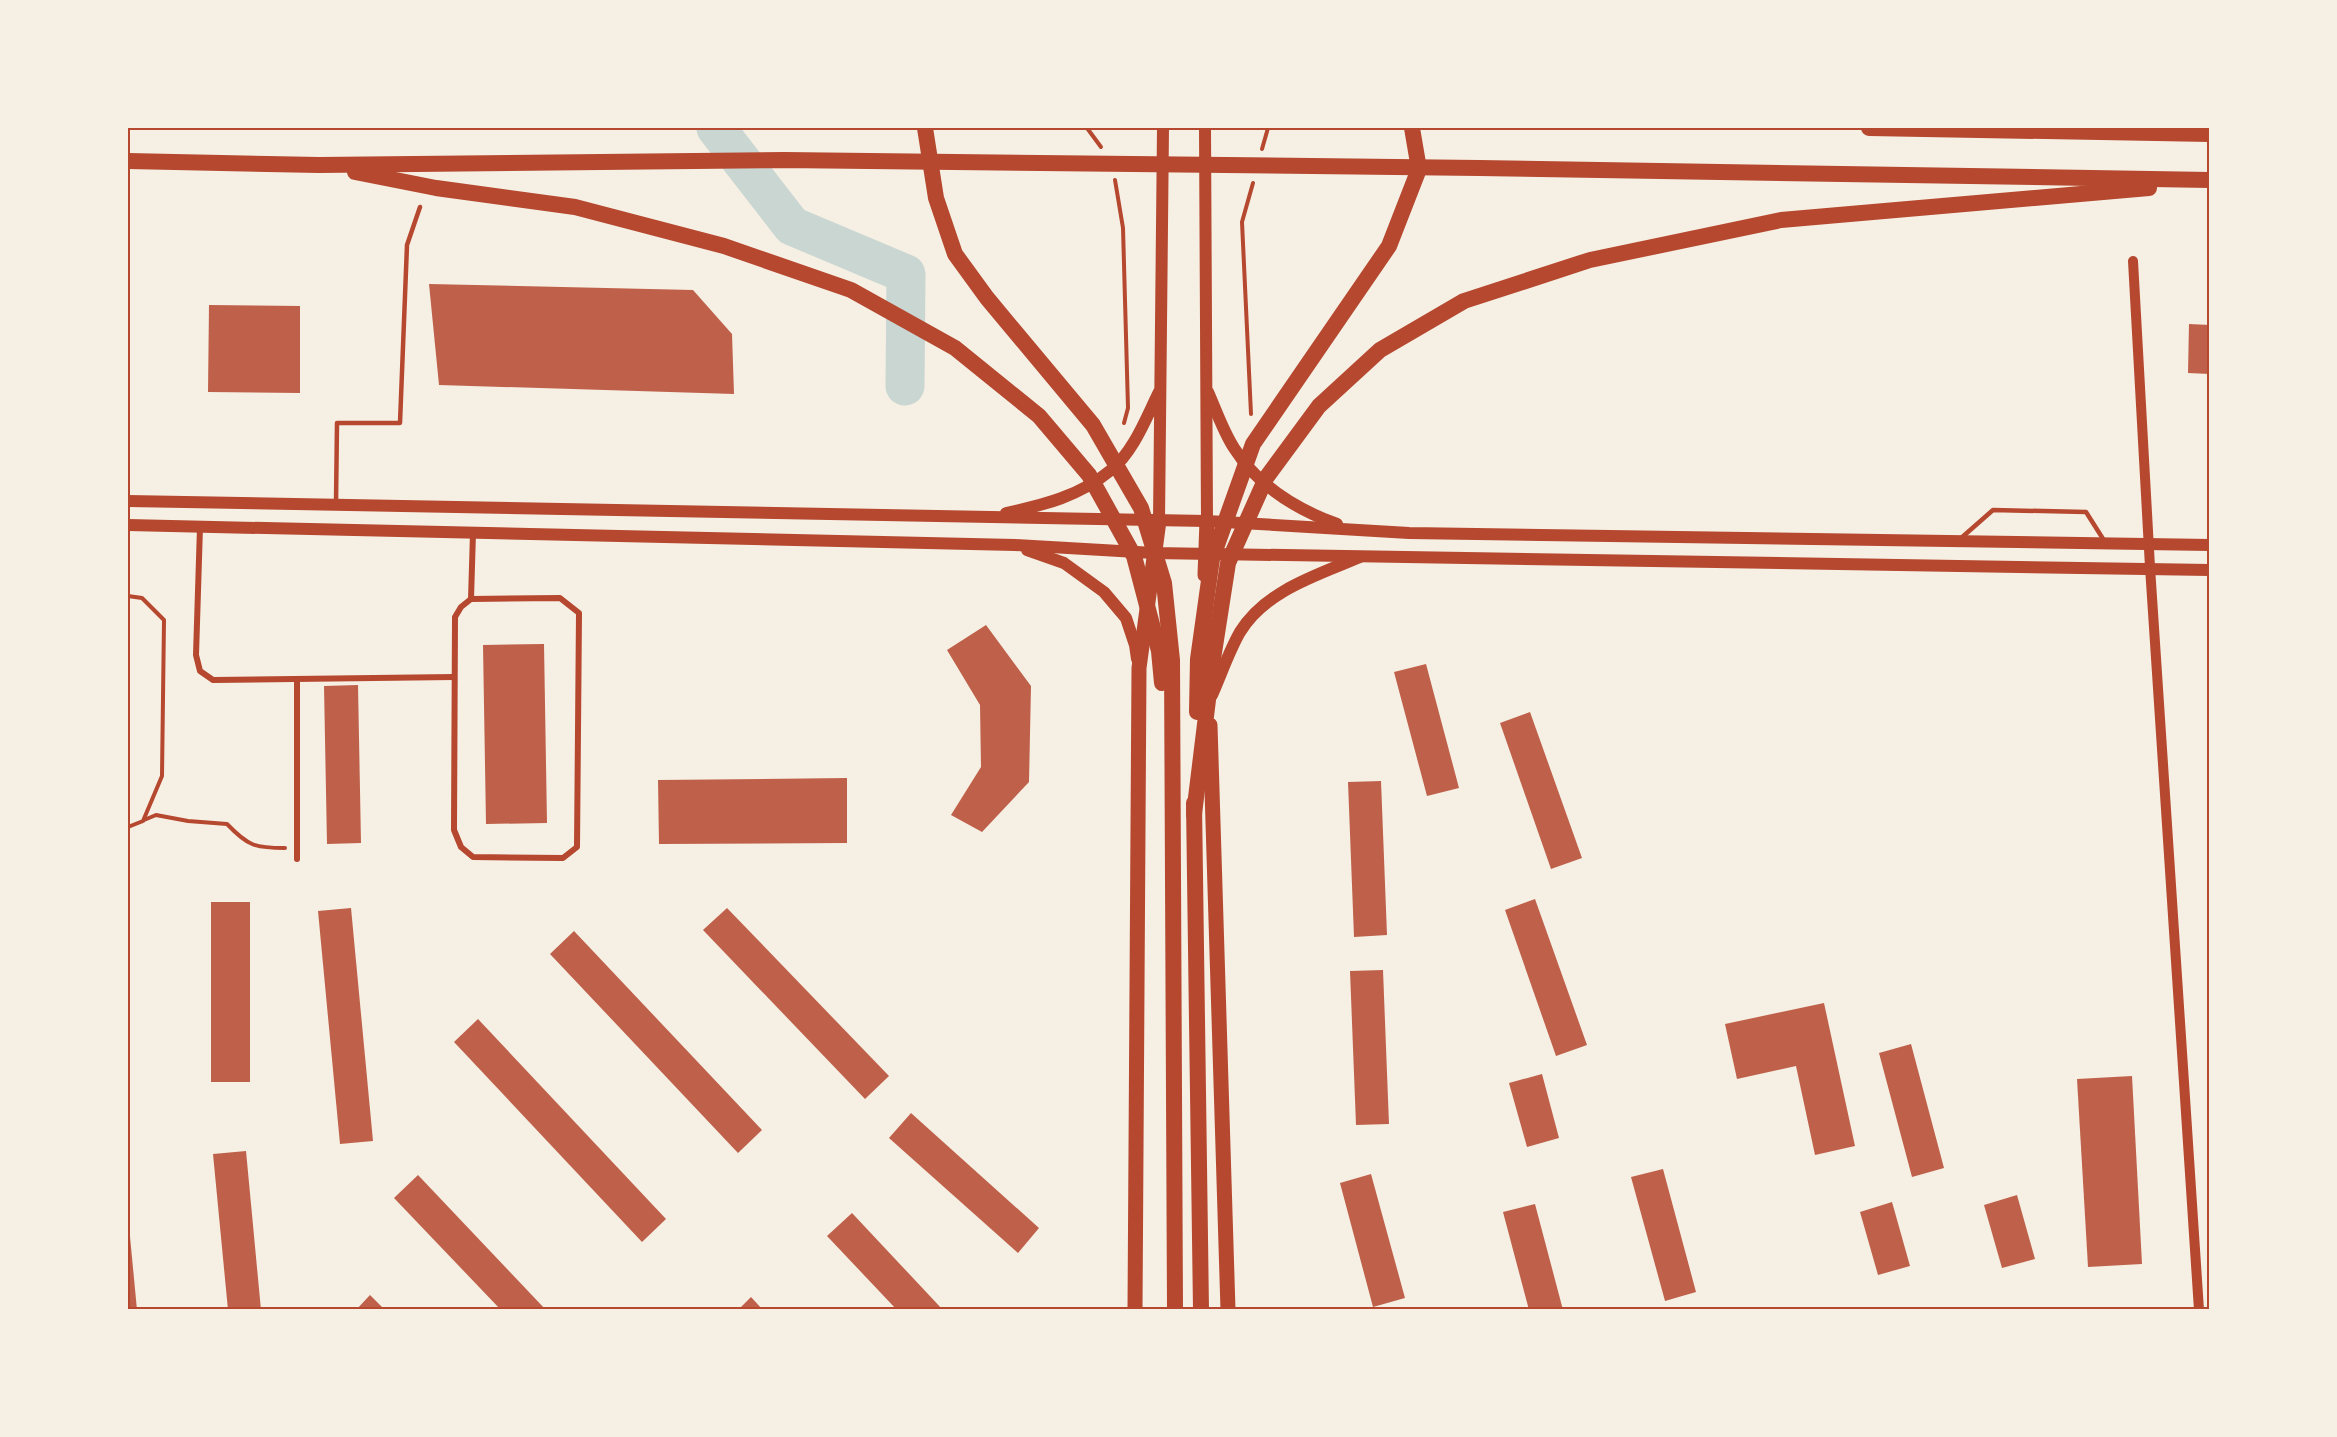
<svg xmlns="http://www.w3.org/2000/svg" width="2337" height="1437" font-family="'Nunito Sans',sans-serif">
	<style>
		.pier { fill: #f6efe4 }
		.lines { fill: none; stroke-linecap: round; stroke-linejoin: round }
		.river { stroke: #c9d6d2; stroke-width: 39 }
		.building { fill: #bf614a }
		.path { stroke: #b5482f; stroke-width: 4 }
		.service { stroke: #b5482f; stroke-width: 4.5 }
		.minor { stroke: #b5482f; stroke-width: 6 }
		.tertiary { stroke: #b5482f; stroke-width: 10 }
		.secondary { stroke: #b5482f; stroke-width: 12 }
		.primary { stroke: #b5482f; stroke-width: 15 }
		.trunk { stroke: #b5482f; stroke-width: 16 }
		.neatline { fill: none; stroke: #b5482f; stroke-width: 2 }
	</style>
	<rect width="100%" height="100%" fill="#f6efe4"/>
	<path class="pier" d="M667 128H752L718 190Z"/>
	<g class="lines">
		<path class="river" d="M716 128 792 226 906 274 905 386"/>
	</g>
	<g class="building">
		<path d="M429 284 693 290 732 334 734 394 439 385Z"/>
		<path d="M209 305 300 306V393L208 392Z"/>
		<path d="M2189 324 2210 325V374L2188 373Z"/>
		<path d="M986 625 1031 686 1029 782 982 832 951 815 981 767 980 705 947 650Z"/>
		<path d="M544 644 547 823 486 824 483 645Z"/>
		<path d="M1426 664 1459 788 1427 796 1394 672Z"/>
		<path d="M358 685 361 843 327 844 324 686Z"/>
		<path d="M1530 712 1582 858 1551 869 1500 723Z"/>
		<path d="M847 778V843L659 844 658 780Z"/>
		<path d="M1381 781 1387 935 1354 937 1348 782Z"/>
		<path d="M1535 899 1587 1045 1556 1056 1505 910Z"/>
		<rect x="211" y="902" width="39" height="180"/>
		<path d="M351 908 373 1141 340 1144 318 911Z"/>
		<path d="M727 908 889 1076 865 1099 703 930Z"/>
		<path d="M574 931 762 1130 738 1153 550 954Z"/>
		<path d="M1383 970 1389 1124 1356 1125 1350 971Z"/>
		<path d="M1824 1003 1855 1146 1815 1155 1796 1066 1737 1079 1725 1024Z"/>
		<path d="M478 1019 666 1219 642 1242 454 1042Z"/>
		<path d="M1911 1044 1944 1168 1912 1177 1879 1053Z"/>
		<path d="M1542 1074 1559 1138 1527 1147 1509 1083Z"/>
		<path d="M2132 1076 2142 1264 2088 1267 2077 1079Z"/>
		<path d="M911 1113 1039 1228 1018 1253 889 1138Z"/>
		<path d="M246 1151 261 1310H228L213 1154Z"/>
		<path d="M1663 1169 1696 1292 1665 1301 1631 1177Z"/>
		<path d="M1371 1174 1405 1298 1373 1307 1340 1183Z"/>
		<path d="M418 1175 546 1310H501L394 1198Z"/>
		<path d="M2017 1195 2035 1259 2002 1268 1984 1205Z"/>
		<path d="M1892 1202 1910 1266 1878 1275 1860 1212Z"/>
		<path d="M1535 1204 1563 1310H1529L1503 1212Z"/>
		<path d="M852 1213 943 1310H897L827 1236Z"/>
		<path d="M128 1226H129L137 1310H128Z"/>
		<path d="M370 1295 385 1310H356Z"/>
		<path d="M751 1297 763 1310H738Z"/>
	</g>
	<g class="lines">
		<g class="path">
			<path d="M1087 128 1101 147"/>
			<path d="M1262 149 1268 128"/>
			<path d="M1115 180 1123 228 1128 408 1124 423"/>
			<path d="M1251 414 1242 222 1253 183"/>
			<path d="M128 596 142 598 164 620 162 776 143 821 128 827"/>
			<path d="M144 820 156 815 188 821 227 824C248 846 255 848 285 848"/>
		</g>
		<g class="service">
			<path d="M336 503 337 423H400L407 245 420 207"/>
			<path d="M1960 539 1993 510 2086 512 2105 542"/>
		</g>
		<g class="minor">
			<path d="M200 527 196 655 200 671 213 680 454 677"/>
			<path d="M471 599 461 607 455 617 454 830 461 847 473 857 563 858 577 847 579 613 560 598 471 599 473 533"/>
			<path d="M297 859V679"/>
		</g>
		<path class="tertiary" d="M2133 261 2150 567 2199 1310"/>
		<g class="secondary">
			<path d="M1205 128 1207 521"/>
			<path d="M1208 392C1216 410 1223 431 1234 448 1258 486 1295 509 1337 524"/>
			<path d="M128 501 1207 521 1409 533 2210 545"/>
			<path d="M1006 513C1044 505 1080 496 1111 470 1134 451 1146 418 1159 392"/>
			<path d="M1159 521 1163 128"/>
			<path d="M128 525 1015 545 1154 553 2210 570"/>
			<path d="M1027 550 1064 563 1104 592 1126 618 1135 645 1137 659"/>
			<path d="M1212 695C1221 675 1229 651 1240 632 1266 590 1318 575 1360 557"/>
		</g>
		<g class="primary">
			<path d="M1205 575 1207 521"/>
			<path d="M1210 725 1228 1310"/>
			<path d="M1135 1310 1139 668 1159 521"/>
		</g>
		<g class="trunk">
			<path d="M925 128 936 198 955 254 987 298 1093 425 1141 508 1164 583 1172 660 1175 1310"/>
			<path d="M1869 128 2210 134"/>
			<path d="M128 161 319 165 784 160 1479 168 2210 180"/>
			<path d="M355 172 436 188 575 207 724 246 851 290 955 348 1039 416 1089 475 1134 556 1159 651 1162 683"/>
			<path d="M1197 712 1198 659 1212 559 1253 444 1389 246 1419 169 1412 128"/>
			<path d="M1194 803 1201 1310"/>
			<path d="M1194 814 1213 659 1228 563 1266 478 1319 406 1380 350 1464 301 1590 260 1781 220 2149 188"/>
		</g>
	</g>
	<rect width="2337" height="1437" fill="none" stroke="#f6efe4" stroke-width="258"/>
	<rect x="129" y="129" width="2079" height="1179" class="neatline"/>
</svg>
